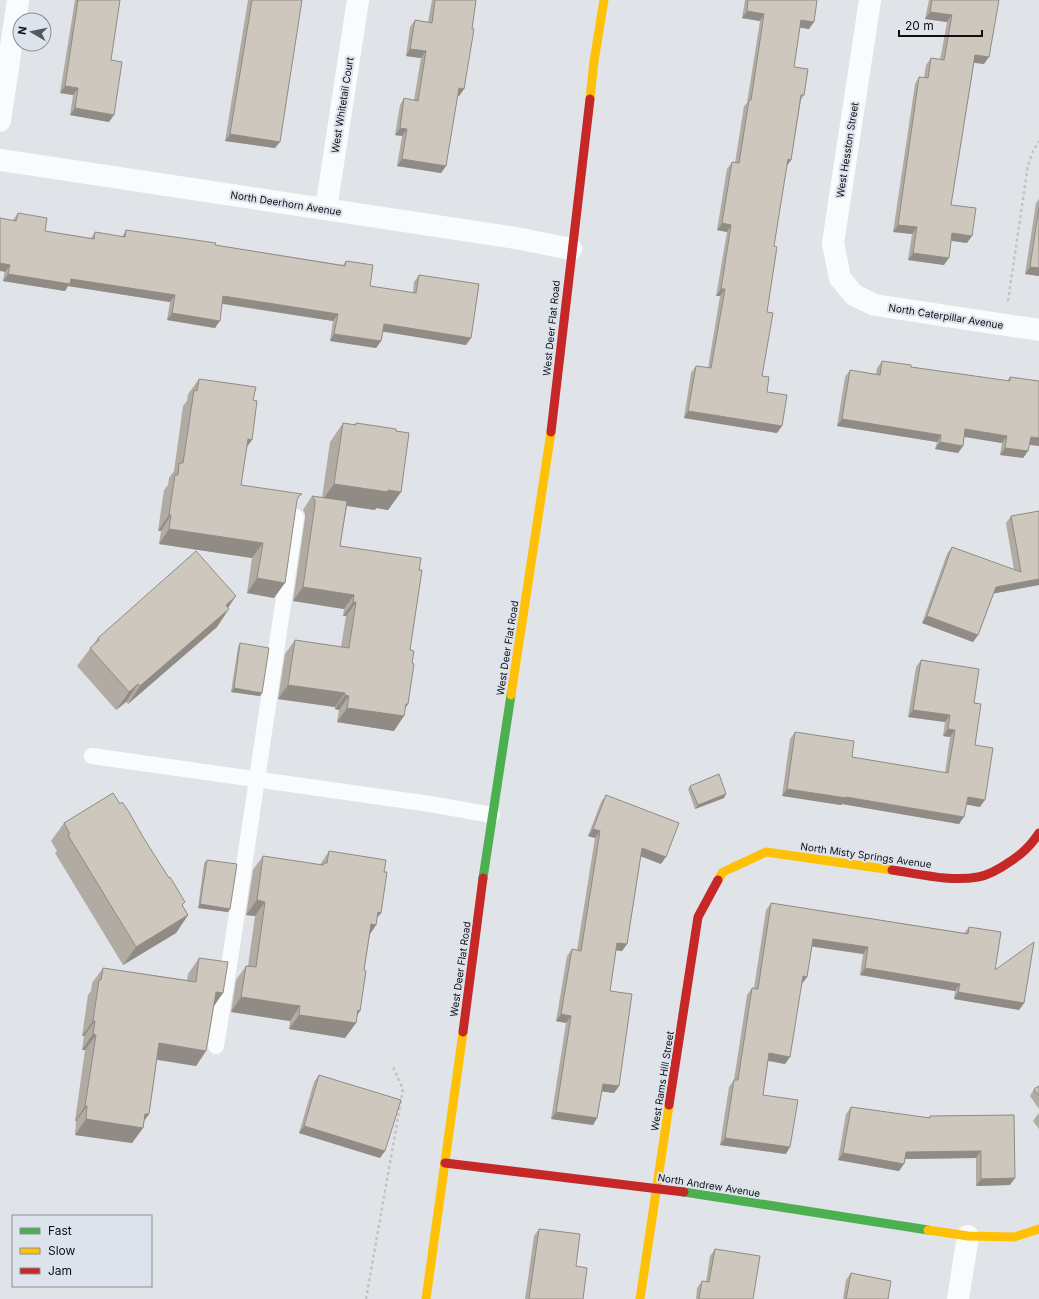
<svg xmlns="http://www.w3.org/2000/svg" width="1039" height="1299" font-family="Inter,sans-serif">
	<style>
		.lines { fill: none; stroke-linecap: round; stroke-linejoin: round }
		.path { stroke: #c1c3c4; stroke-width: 2.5; stroke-dasharray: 3 3; stroke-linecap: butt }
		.lane { stroke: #fafbfc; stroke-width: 16 }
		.street { stroke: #fafbfc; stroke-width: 22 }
		.fast { stroke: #4caf50; stroke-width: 9 }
		.slow { stroke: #ffc107; stroke-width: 9 }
		.jam { stroke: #c62828; stroke-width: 9 }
		.wall { fill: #b1aba3 }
		.shaded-wall { fill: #908b85 }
		.building { fill: #cec7be; stroke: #908b85 }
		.labels { text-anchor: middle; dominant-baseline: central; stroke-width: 4; stroke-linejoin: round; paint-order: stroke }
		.street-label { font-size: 10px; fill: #0d0f12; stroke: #dde3ec }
	</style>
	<rect width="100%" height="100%" fill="#e0e4e8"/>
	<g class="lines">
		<g class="path">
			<path d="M1008 301 1028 165 1033 151 1039 141"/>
			<path d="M366 1299 403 1089 393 1067"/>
		</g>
		<g class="lane">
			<path d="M92 756 430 804 492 815"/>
			<path d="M216 1046 233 940 296 517"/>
		</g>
		<g class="street">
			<path d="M870 0 833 243 840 278 854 295 875 305 1039 330"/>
			<path d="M0 121 18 0"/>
			<path d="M0 160 516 238 571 249"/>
			<path d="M326 209 358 0"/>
			<path d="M958 1299 968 1236"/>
		</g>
		<g class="fast">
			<path d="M483 878 511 695"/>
			<path d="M684 1192 928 1230"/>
		</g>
		<g class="slow">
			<path d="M590 99 594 61 604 0"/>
			<path d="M511 695 551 432"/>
			<path d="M718 880 723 872 766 852 892 870"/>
			<path d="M928 1230 968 1236 1014 1237 1039 1229"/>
			<path d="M426 1299 463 1032"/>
			<path d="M640 1299 669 1105"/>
		</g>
		<g class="jam">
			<path d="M551 432 590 99"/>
			<path d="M892 870C920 874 950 882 978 877 990 875 1001 868 1011 861 1022 854 1032 844 1039 833"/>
			<path d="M463 1032 483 878"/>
			<path d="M669 1105 698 917 718 880"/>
			<path d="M445 1163 684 1192"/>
		</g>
	</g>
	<g class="wall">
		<path d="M75 0H120L111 60 109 122 70 115 73 95 60 93Z"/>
		<path d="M248 0H302L275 148 225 141Z"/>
		<path d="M432 0H476L472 29 464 89 459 96H457L446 166 441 173 397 166 402 136 395 135 400 105 404 98 414 100 421 58 406 56 410 27 415 20 428 22Z"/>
		<path d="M745 0H817L809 29 800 27 794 67 804 95 801 100 791 160 786 167 774 246 767 312 762 376 767 392 777 433 684 418 691 373 696 366 708 368 720 296H716L727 232 717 230 727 169 732 162 735 163 744 106 747 103 760 21 742 18Z"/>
		<path d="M929 0H999L984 64 974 63 951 205 967 243 951 241 944 265 908 260 912 234 893 232 915 84 919 77H924L926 65 931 58 940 60 947 22 925 19Z"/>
		<path d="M1039 199V276L1025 274 1036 203Z"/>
		<path d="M18 213 45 231 91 238 95 232 122 237 126 230 215 245 343 265 346 261 370 286 413 293 414 282 419 275 471 338 466 345 383 331 381 341 376 348 330 341 333 321 222 304 215 328 167 320 170 302 68 286 65 291 3 281 13 220Z"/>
		<path d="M882 361 911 367 1007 381 1010 377 1039 381V446L1029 445 1028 451 1023 458 1000 455 1002 443 964 437 963 446 958 453 935 449 937 442 837 426 845 377 850 370 876 374 877 368Z"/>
		<path d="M199 379 246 448 241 485 297 501 274 598 247 593 252 558 159 544 161 531H158L164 490 168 485 169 478 174 471 183 406 187 401 188 394Z"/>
		<path d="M343 423 355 425 356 423 401 492 388 510 376 508 375 510 347 506 340 546 419 570 410 650 405 708 394 731 337 722 339 710 335 709V707L278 699 285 654 295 640 341 647 346 616H343L344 609 293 601 305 518V514L303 510 312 496 322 498 330 442Z"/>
		<path d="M1011 516 1039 585 994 593 978 635 973 642 922 623 947 554 952 547 1014 570 1006 523Z"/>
		<path d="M228 607 217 627 128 704 126 702 116 710 77 666 98 638Z"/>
		<path d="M240 643 262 693 260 696 231 692 238 647Z"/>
		<path d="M921 660 974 703 975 745 980 807 967 804 959 824 842 804 841 805 782 796 790 739 795 732 852 757 945 773 950 737 943 736 945 722 908 717 916 667Z"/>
		<path d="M690 786 724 798 695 809 688 789Z"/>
		<path d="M606 795 661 864 641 856 627 944 622 951 616 950 610 991 619 1086 614 1093 602 1091 597 1118 593 1125 551 1119 566 1023 556 1021 567 956 572 949 577 950 595 838 588 836 601 802Z"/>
		<path d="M120 804 143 837 188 915 176 933 123 965 55 853 57 851 51 841 64 823Z"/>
		<path d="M329 851 381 913 377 918 376 925 370 934 356 1023 345 1038 289 1029 290 1021 231 1012 236 980 246 966H248L255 916 246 915 253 870 263 856 320 865Z"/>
		<path d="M207 860 230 909 228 912 198 908 204 863Z"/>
		<path d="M771 903 964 933 969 927 995 970 1024 1003 1019 1010 954 999 955 991 860 975 863 954 812 946 807 977 802 983 785 1064 768 1061 763 1095 786 1154 720 1145 729 1087 734 1080 747 995 752 988H754L766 910Z"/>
		<path d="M199 958 213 1007 206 1051 196 1066 157 1060 149 1114 144 1121 143 1128 132 1143 75 1135 76 1121H75L85 1050H82L84 1036H82L88 995 91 991 92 983 103 968 187 980 188 974Z"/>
		<path d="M319 1075 380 1158 299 1133 314 1082Z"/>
		<path d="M1039 1086V1109L1030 1096 1034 1089Z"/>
		<path d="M851 1107 929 1118 930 1116 1014 1115 1010 1185 976 1186V1158L905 1159 899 1171 838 1160 846 1114Z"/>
		<path d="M1038 1114H1039V1129L1033 1121Z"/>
		<path d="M539 1229 576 1266 583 1299H525L534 1236Z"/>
		<path d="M715 1249 753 1299H696L697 1288 702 1281 706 1282 710 1256Z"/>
		<path d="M851 1273 888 1299H843L846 1280Z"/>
	</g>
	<g class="shaded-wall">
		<path d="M747 11 764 14 760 21 742 18Z"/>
		<path d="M930 12 952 15 947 22 925 19Z"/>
		<path d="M801 20 814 22 809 29 796 27Z"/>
		<path d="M410 49 426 51 421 58 406 56Z"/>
		<path d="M975 55 989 57 984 64 970 62Z"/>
		<path d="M65 86 78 88 73 95 60 93Z"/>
		<path d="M459 88 464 89 459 96 454 95Z"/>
		<path d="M75 108 114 115 109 122 70 115Z"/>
		<path d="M400 128 407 129 402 136 395 135Z"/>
		<path d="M230 134 280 142 275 148 225 141Z"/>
		<path d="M402 159 446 166 441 173 397 166Z"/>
		<path d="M788 159 791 160 786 167Z"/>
		<path d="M722 223 731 225 727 232 717 230Z"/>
		<path d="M898 225 917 227 912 234 893 232Z"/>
		<path d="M952 233 972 236 967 243 948 240Z"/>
		<path d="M913 253 949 258 944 265 908 260Z"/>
		<path d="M0 263 10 265 5 272 0 271Z"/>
		<path d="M1030 267 1039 268V276L1025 274Z"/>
		<path d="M8 274 71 279 175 295 170 302 68 286 65 291 3 281Z"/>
		<path d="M721 289H725L720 296H716Z"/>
		<path d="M223 296 338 314 333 321 219 303Z"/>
		<path d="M172 313 220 321 215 328 167 320Z"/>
		<path d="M384 324 471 338 466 345 379 331Z"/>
		<path d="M334 334 381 341 376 348 330 341Z"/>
		<path d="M688 411 782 426 777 433 684 418Z"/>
		<path d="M842 419 941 435 937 442 837 426Z"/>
		<path d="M965 429 1007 436 1002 443 960 436Z"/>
		<path d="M1031 437 1039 438V446L1026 444Z"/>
		<path d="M248 439 252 440 241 455Z"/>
		<path d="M940 442 963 446 958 453 935 449Z"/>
		<path d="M1005 448 1028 451 1023 458 1000 455Z"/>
		<path d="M334 484 388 490 401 492 388 510 376 508 375 510 321 502Z"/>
		<path d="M169 515H171L161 531H158Z"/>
		<path d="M169 529 263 543 252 558 159 544Z"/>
		<path d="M257 578 285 583 274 598 247 593Z"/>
		<path d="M1039 579V585L991 594 996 587Z"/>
		<path d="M303 587 354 595 344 609 293 601Z"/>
		<path d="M236 596 224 614 229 609 217 627 128 704 140 686Z"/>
		<path d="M353 602H356L346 616H343Z"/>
		<path d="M927 616 978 635 973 642 922 623Z"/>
		<path d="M138 684 126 702 116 710 129 692Z"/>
		<path d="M288 685 345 693 335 707 278 699Z"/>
		<path d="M234 688 262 693 260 696 231 692Z"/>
		<path d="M345 695 349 696 339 710 335 709Z"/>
		<path d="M406 704H408L400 716H404L394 731 337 722 347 708Z"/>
		<path d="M913 710 950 715 945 722 908 717Z"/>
		<path d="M948 729 955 730 950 737 943 736Z"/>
		<path d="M787 789 846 797 964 817 959 824 842 804 841 805 782 796Z"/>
		<path d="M726 794 724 798 695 809 698 805Z"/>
		<path d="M968 797 985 800 980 807 963 804Z"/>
		<path d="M593 829 600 831 595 838 588 836Z"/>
		<path d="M642 848 666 857 661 864 637 855Z"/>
		<path d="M257 900 265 902 255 916 246 915Z"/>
		<path d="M200 904 230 909 228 912 198 908Z"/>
		<path d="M378 912 381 913 372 924 376 925 366 940 361 939Z"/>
		<path d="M188 915 176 933 123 965 136 947Z"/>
		<path d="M813 939 868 947 863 954 808 946Z"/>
		<path d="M617 943 627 944 622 951 612 950Z"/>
		<path d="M865 968 960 984 955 991 860 975Z"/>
		<path d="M803 976 807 977 802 984Z"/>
		<path d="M216 992 223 993 212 1009Z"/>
		<path d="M958 992 1024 1003 1019 1010 954 999Z"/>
		<path d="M241 997 300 1006 290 1021 231 1012Z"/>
		<path d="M358 1010 360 1011 352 1023H356L345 1038 289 1029 299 1015Z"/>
		<path d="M561 1014 571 1016 566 1023 556 1021Z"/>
		<path d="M93 1021H95L84 1036H82Z"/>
		<path d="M93 1034 96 1035 85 1050H82Z"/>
		<path d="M159 1043 206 1051 196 1066 148 1058Z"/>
		<path d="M769 1053 790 1057 785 1064 765 1060Z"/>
		<path d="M603 1084 619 1086 614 1093 598 1091Z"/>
		<path d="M85 1106H87L76 1121H75Z"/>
		<path d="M556 1112 597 1118 593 1125 551 1119Z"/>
		<path d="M145 1114H149L140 1127 143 1128 132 1143 75 1135 86 1119Z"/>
		<path d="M304 1126 385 1151 380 1158 299 1133Z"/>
		<path d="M725 1138 790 1147 786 1154 720 1145Z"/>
		<path d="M981 1151 976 1158 902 1159 906 1152Z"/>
		<path d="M843 1153 904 1164 899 1171 838 1160Z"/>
		<path d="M1015 1178 1010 1185 976 1186 981 1179Z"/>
	</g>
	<g class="building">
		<path d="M78 0H120L111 60 122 62 114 115 75 108 78 88 65 86Z"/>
		<path d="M252 0H302L280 142 230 134Z"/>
		<path d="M435 0H476L472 29H474L464 89 459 88 446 166 402 159 407 129 400 128 404 98 418 101 426 51 410 49 415 20 432 23Z"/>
		<path d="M748 0H817L814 22 801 20 794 67 808 69 804 95H801L791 160 788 159 774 246 777 247 767 312 773 313 762 376 769 377 767 392 787 395 782 426 688 411 696 366 711 368 725 289H721L731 225 722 223 732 162 739 163 749 100H751L764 14 747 11Z"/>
		<path d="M932 0H999L989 57 975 55 951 205 976 208 972 236 952 233 949 258 913 253 917 227 898 225 919 77 928 78 931 58 944 60 952 15 930 12Z"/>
		<path d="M1039 207V268L1030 267Z"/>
		<path d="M18 213 47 218 45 231 94 239 95 232 125 237 126 230 216 243 215 245 345 266 346 261 373 265 370 286 416 293 419 275 479 284 471 338 384 324 381 341 334 334 338 314 223 296 220 321 172 313 175 295 71 279 70 284 8 274 10 265 0 263V218L16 221Z"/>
		<path d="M882 361 911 365V367L1010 381V377L1039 381V438L1031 437 1028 451 1005 448 1007 436 965 429 963 446 940 442 941 435 842 419 850 370 880 375Z"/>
		<path d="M199 379 256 387 253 400 257 401 252 440 248 439 241 485 302 494 299 496 297 500 285 583 257 578 263 543 169 529 171 515H169L175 475H178L179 463H183L194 390 197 391Z"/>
		<path d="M343 423 356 425V423L396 429V431L409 433 401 492 388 490V492L334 484Z"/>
		<path d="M312 496 347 501 340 546 421 558 419 570H422L410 650 414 651 412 663 414 664 408 704H406L404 716 347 708 349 696 345 695V693L288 685 295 640 349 648 356 602H353L354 595 303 587 315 504V500Z"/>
		<path d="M1039 511V579L996 587 978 635 927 616 952 547 1021 572 1011 516Z"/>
		<path d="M196 551 236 596 226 605 229 609 140 686 138 684 129 692 90 648 99 640 98 638Z"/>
		<path d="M240 643 269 648 262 693 234 688Z"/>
		<path d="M921 660 979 669 974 703 981 704 975 745 993 748 985 800 968 797 964 817 846 797V798L787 789 795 732 854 741 852 757 948 773 955 730 948 729 950 715 913 710Z"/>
		<path d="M719 774 726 794 698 805 690 786Z"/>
		<path d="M113 793 120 804 122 802 129 812 143 837 169 878 170 877 185 902 182 905 188 915 136 947 68 835 70 834 64 823Z"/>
		<path d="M606 795 679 823 666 857 642 848 627 944 617 943 610 991 632 994 619 1086 603 1084 597 1118 556 1112 571 1016 561 1014 572 949 581 951 600 831 593 829Z"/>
		<path d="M329 851 386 860 384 872H387L381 913 378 912 376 925 371 924 364 970 366 971 360 1011 358 1010 356 1023 299 1015 300 1006 241 997 246 966 256 967 265 902 257 900 263 856 323 865 324 863H327Z"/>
		<path d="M207 860 237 864 230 909 200 904Z"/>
		<path d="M771 903 968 934 969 927 1001 932 995 970 1034 942 1024 1003 958 992 960 984 865 968 868 947 813 939 807 977 803 976 790 1057 769 1053 763 1095 798 1100 790 1147 725 1138 734 1080H738L752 988 758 989Z"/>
		<path d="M199 958 228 962 223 993 216 992 206 1051 159 1043 149 1114H145L143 1128 86 1119 87 1106H85L96 1035 93 1034 95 1021H93L99 980H101L103 968 196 982Z"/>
		<path d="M319 1075 401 1100 385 1151 304 1126Z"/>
		<path d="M1039 1086V1096L1034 1089Z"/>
		<path d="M851 1107 930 1118V1116L1014 1115 1015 1178 981 1179V1151L906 1152 904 1164 843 1153Z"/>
		<path d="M539 1229 580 1234 576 1266 587 1268 583 1299H529Z"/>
		<path d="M715 1249 760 1256 753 1299H699L702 1281 709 1282Z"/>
		<path d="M851 1273 891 1281 888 1299H846Z"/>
	</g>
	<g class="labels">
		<g class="street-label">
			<text transform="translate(342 105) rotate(-81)">West Whitetail Court</text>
			<text transform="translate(847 150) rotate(-81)">West Hesston Street</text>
			<text transform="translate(286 203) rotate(9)">North Deerhorn Avenue</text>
			<text transform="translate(946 316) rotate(9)">North Caterpillar Avenue</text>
			<text transform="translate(551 328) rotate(-84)">West Deer Flat Road</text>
			<text transform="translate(507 648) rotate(-81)">West Deer Flat Road</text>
			<text transform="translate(866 855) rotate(8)">North Misty Springs Avenue</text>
			<text transform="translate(460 969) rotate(-82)">West Deer Flat Road</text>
			<text transform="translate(662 1081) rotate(-81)">West Rams Hill Street</text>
			<text transform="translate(709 1185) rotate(9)">North Andrew Avenue</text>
		</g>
	</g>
	<rect x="12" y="1215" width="140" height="72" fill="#dde3ec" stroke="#8a8e95"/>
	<rect x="20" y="1228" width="20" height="6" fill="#4caf50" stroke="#8a8e95"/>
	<text x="48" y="1235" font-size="12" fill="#0d0f12">Fast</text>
	<rect x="20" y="1248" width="20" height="6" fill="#ffc107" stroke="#8a8e95"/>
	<text x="48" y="1255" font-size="12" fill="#0d0f12">Slow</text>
	<rect x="20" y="1268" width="20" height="6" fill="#c62828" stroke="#8a8e95"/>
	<text x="48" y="1275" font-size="12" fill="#0d0f12">Jam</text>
	<g transform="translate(32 32) rotate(279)"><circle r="19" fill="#dde3ec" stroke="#8a8e95"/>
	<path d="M0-3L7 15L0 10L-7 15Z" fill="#575a5d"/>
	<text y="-6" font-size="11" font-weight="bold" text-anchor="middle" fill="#0d0f12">N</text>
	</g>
	<path d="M899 30v6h83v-6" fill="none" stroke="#0d0f12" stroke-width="2"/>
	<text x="905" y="30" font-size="12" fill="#0d0f12" stroke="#dde3ec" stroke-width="3" paint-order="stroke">20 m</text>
</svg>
